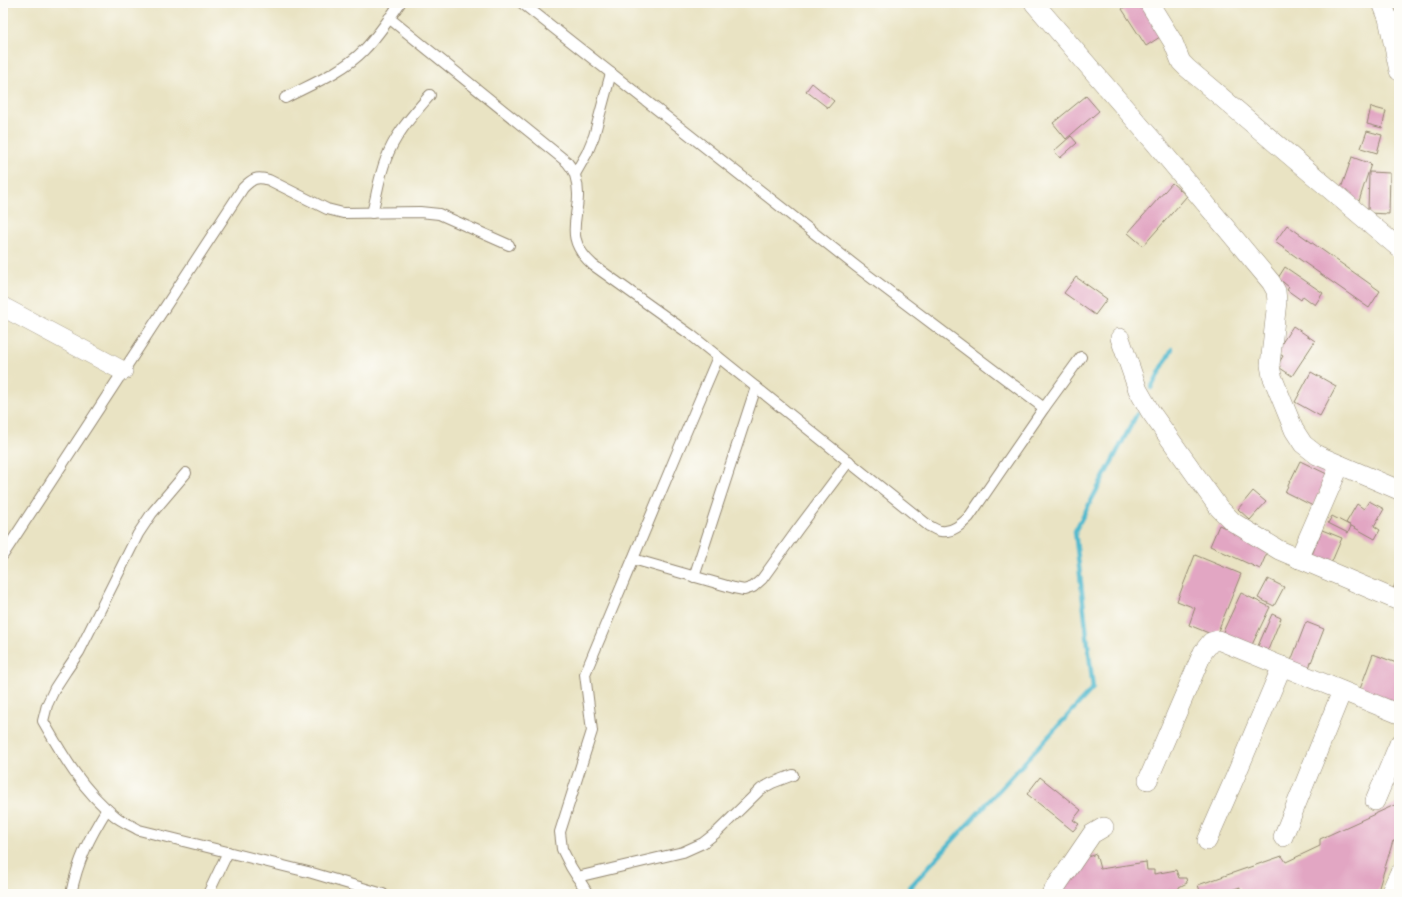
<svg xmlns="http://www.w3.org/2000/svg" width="1402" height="897" font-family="Mynerve,sans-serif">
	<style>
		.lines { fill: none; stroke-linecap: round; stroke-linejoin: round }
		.stream { stroke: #51b9ce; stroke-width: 4.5 }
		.building { fill: #e2a6c3 }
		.service-casing { stroke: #928670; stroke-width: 12 }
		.minor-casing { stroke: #928670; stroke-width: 20 }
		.service { stroke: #fff; stroke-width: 10 }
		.minor { stroke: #fff; stroke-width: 19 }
	</style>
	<rect width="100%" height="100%" fill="#fdfcf7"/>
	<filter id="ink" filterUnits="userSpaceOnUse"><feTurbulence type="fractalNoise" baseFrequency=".025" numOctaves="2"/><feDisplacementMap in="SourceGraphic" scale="8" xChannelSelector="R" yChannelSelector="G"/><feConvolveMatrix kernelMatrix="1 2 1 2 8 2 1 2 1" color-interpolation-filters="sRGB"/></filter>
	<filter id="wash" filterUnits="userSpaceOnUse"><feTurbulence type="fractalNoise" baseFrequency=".012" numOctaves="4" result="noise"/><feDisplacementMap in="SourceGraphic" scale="16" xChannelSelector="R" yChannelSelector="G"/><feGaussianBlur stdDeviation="0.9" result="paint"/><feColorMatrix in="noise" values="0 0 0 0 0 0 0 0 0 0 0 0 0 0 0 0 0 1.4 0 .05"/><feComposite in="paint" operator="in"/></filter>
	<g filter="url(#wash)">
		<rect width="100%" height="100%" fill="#e9e3c3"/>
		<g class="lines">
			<g class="stream">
				<path d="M1151 388 1172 349"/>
				<path d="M908 894 910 887 1093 688 1075 531 1137 414"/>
			</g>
		</g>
		<g id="blocks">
			<g class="building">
				<path d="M1130 3H1142L1163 35 1146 46 1122 9Z"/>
				<path d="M812 83 834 101 828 108 806 91Z"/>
				<path d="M1086 96 1099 111 1066 139 1053 123Z"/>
				<path d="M1371 107 1386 111 1382 128 1367 124Z"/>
				<path d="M1367 131 1382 135 1377 153 1361 148Z"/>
				<path d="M1071 136 1077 143 1060 158 1054 151Z"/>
				<path d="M1352 157 1371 164 1359 201 1339 194Z"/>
				<path d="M1369 172 1390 173 1389 214 1368 213Z"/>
				<path d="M1172 183 1187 196 1143 246 1128 233Z"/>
				<path d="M1287 225 1380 291 1369 308 1275 242Z"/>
				<path d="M1285 267 1323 293 1315 305 1303 296 1301 300 1287 290 1289 287 1278 278Z"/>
				<path d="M1076 277 1107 299 1095 315 1064 293Z"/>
				<path d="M1293 326 1315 341 1292 376 1277 366 1283 356 1276 352Z"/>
				<path d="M1311 372 1336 386 1320 416 1295 402Z"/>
				<path d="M1300 461 1329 475 1313 506 1285 492Z"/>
				<path d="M1253 491 1266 502 1250 520 1238 509Z"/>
				<path d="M1369 501 1384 509 1374 526 1380 530 1375 539 1346 523 1357 504 1364 509Z"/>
				<path d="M1332 516 1351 526 1348 533 1328 523Z"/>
				<path d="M1219 525 1269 548 1260 569 1210 546Z"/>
				<path d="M1322 530 1342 538 1330 566 1311 557Z"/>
				<path d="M1195 555 1241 574 1216 636 1189 625 1195 608 1177 601Z"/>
				<path d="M1399 575V592L1393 589Z"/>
				<path d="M1268 579 1284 587 1274 606 1258 598Z"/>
				<path d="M1241 593 1270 607 1250 649 1221 636Z"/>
				<path d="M1272 614 1281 618 1268 650 1258 646Z"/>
				<path d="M1306 622 1324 629 1307 673 1289 666Z"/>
				<path d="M1373 654 1399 664V696L1396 703 1360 689Z"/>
				<path d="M1040 777 1081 810 1073 820 1079 824 1073 831 1027 794Z"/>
				<path d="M1399 803V839L1398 842 1393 841 1377 894H1239L1240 887 1220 894H1199L1200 891 1198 885 1282 856 1286 862 1320 846V839Z"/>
				<path d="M1096 854 1100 869 1146 862 1147 870H1154V874L1176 870 1179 878H1186L1187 883 1179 887V893L1176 894H1061L1068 874 1077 873 1082 859Z"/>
			</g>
		</g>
	</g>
	<g filter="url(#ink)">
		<use href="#blocks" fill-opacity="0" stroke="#928670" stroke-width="1"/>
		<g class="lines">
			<g class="service-casing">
				<g id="service">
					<path d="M522 3 857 267 1044 408"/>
					<path d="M389 18 567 162C570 166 574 171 575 175 587 212 557 233 593 265L691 335 929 526C932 527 937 531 941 531 952 533 962 524 969 517L1044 408 1081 357"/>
					<path d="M285 98C310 85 344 71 364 50 378 36 389 19 400 3"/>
					<path d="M575 174 587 153 594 136 611 73"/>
					<path d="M372 213C377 195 379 176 386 159 395 134 413 115 430 95"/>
					<path d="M186 473 152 513 138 534 79 652 66 671 55 688 47 705 43 721C63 756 83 791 115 816 122 822 131 825 139 830L312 873 383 894"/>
					<path d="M3 555 243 188C252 179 256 176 269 180L327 209 343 213 420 212 439 214 509 245"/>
					<path d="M633 559 734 588 744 590 753 587 762 579 798 529 849 461"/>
					<path d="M694 577 756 387"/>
					<path d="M577 877 683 852 703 843 717 832 761 789 772 783 793 775"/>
					<path d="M71 894C78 860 89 838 107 809"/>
					<path d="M208 894 228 852"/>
					<path d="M588 894 571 867 562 849 560 832 592 731 585 674 680 446 718 357"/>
				</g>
			</g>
			<g class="minor-casing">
				<g id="minor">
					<path d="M1034 3 1155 143 1271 282 1276 291 1277 301 1270 365 1272 376 1294 430 1303 444 1317 455 1399 490"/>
					<path d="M1149 3 1173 42 1181 62 1187 68 1399 248"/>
					<path d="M1382 3 1388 18 1399 71"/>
					<path d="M3 307 123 371"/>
					<path d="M1120 338 1138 390 1150 411 1219 508 1233 522 1279 550 1399 601"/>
					<path d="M1299 559 1340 465"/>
					<path d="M1148 780 1203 652 1211 642 1218 640 1399 714"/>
					<path d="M1375 801 1399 744"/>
					<path d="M1283 837 1342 691"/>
					<path d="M1207 841 1236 775 1282 666"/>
					<path d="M1051 894 1092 834 1104 827"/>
					<path d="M1390 894 1399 874"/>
				</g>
			</g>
			<use href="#service" class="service"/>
			<use href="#minor" class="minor"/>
		</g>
	</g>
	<rect width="1402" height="897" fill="none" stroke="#fdfcf7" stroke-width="16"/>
</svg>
